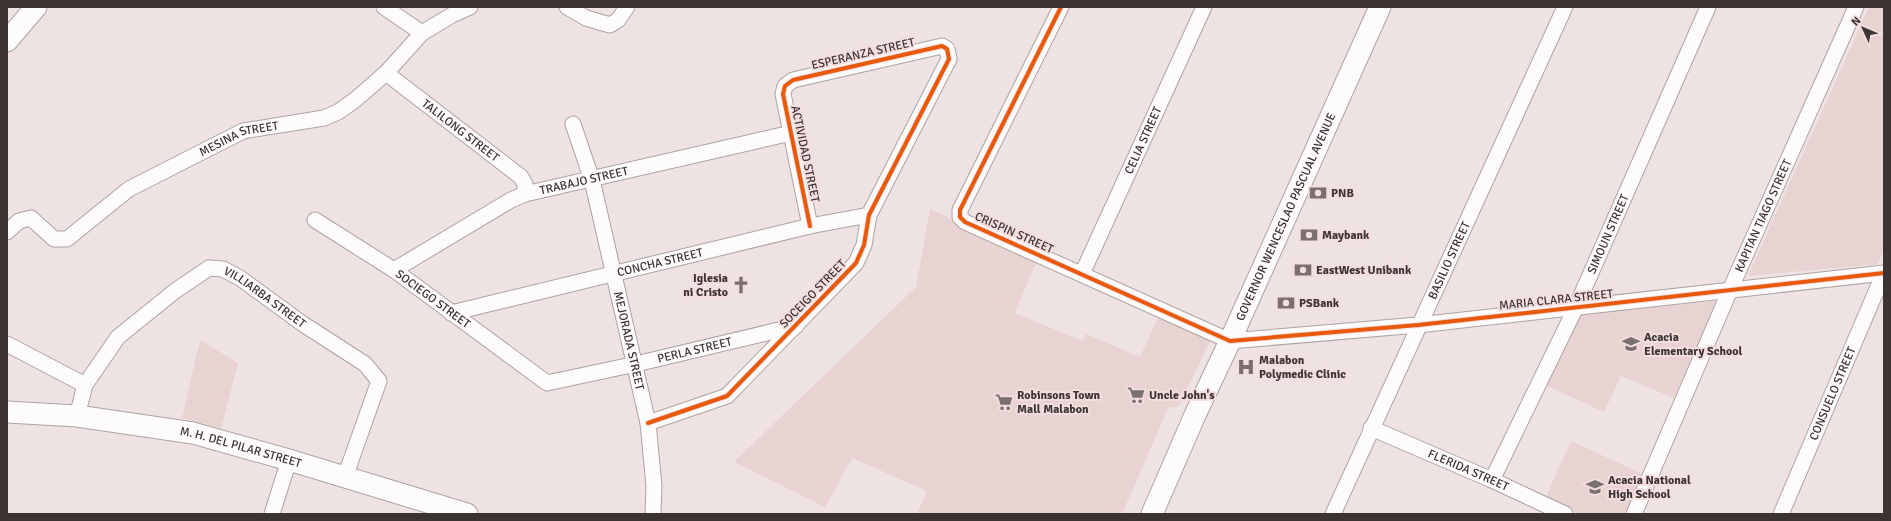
<svg xmlns="http://www.w3.org/2000/svg" width="1891" height="521" font-family="Signika,sans-serif">
	<style>
		.built { fill: #e9d2d2 }
		.lines { fill: none; stroke-linecap: round; stroke-linejoin: round }
		.street-casing { stroke: #aca3a3; stroke-width: 17 }
		.secondary-casing { stroke: #aca3a3; stroke-width: 23 }
		.street { stroke: #fdfbfb; stroke-width: 15 }
		.secondary { stroke: #fdfbfb; stroke-width: 21 }
		.cycleway-casing { stroke: #f4dddd; stroke-width: 6 }
		.cycleway { stroke: #e8590c; stroke-width: 4 }
		.labels { text-anchor: middle; dominant-baseline: central; stroke-width: 4; stroke-linejoin: round; paint-order: stroke }
		.street-label { font-size: 12px; fill: #3c3333; stroke: #f4dddd }
		.poi-label { font-size: 12px; font-weight: bold; fill: #3c3333; stroke: #f4dddd; text-anchor: start }
	</style>
	<rect width="100%" height="100%" fill="#efe2e2"/>
	<g class="built">
		<path d="M1869 7H1884V250L1877 264 1748 276Z"/>
		<path d="M930 209 1038 258 1015 313 1083 341 1086 334 1140 357 1160 313 1212 337 1179 406 1168 408 1122 514H917L927 491 852 458 825 507 734 462 916 287Z"/>
		<path d="M1718 301 1674 398 1621 376 1604 412 1545 385 1577 313Z"/>
		<path d="M200 340 238 363 221 428 182 418Z"/>
		<path d="M1571 441 1645 475 1629 514H1579L1545 499Z"/>
	</g>
	<g class="lines">
		<g class="street-casing">
			<g id="street">
				<path d="M384 7 422 33"/>
				<path d="M567 7 586 18 610 25 618 20 627 7"/>
				<path d="M1061 7 960 210V217L965 222 1230 341 1418 325 1884 273"/>
				<path id="s1" d="M386 73 521 177 525 184V194"/>
				<path id="s2" d="M573 124 592 180 648 423 654 486 653 514"/>
				<path id="s3" d="M315 220 394 270 547 383 636 364 796 326"/>
				<path id="s4" d="M7 232 19 221 31 218 54 239H67L129 189 243 131 324 118 338 112 355 100 386 73 422 33 452 15 470 7"/>
				<path id="s5" d="M394 270 511 200 525 194 791 133"/>
				<path id="s6" d="M1082 274 1204 7"/>
				<path id="s7" d="M451 313 810 226 869 215"/>
				<path d="M7 344 85 385"/>
				<path id="s8" d="M77 416 85 385 118 337 175 291 209 268 223 269 240 278 303 324 365 364 379 381 345 477"/>
				<path d="M648 423 727 396 856 263 864 245 869 215 949 59 947 49 942 46 793 80 785 86 783 94 810 226"/>
				<path id="s9" d="M1371 428 1492 480 1565 514"/>
				<path id="s10" d="M1492 480 1576 307 1708 7"/>
				<path d="M272 514 289 460"/>
				<path id="s11" d="M1333 514 1565 7"/>
				<path id="s12" d="M1634 514 1730 290 1856 7"/>
				<path id="s13" d="M1781 514 1884 273"/>
			</g>
		</g>
		<g class="secondary-casing">
			<g id="secondary">
				<path d="M7 41 36 7"/>
				<path id="s14" d="M7 412 77 416 193 433 289 460 467 514"/>
				<path id="s15" d="M1152 514 1195 415 1230 341 1380 7"/>
			</g>
		</g>
		<use href="#street" class="street"/>
		<use href="#secondary" class="secondary"/>
		<g class="cycleway-casing">
			<g id="cycleway">
				<path d="M1061 7 960 210V217L965 222 1230 341 1418 325 1884 273"/>
				<path d="M648 423 727 396 856 263 864 245 869 215 949 59 947 49 942 46 793 80 785 86 783 94 810 226"/>
			</g>
		</g>
		<use href="#cycleway" class="cycleway"/>
	</g>
	<defs>
		<g id="bank-bare" transform="scale(1.38)"><path d="M-6-4H6V4H-6ZM0-2.3a2.3 2.3 0 1 0 0 4.6a2.3 2.3 0 1 0 0-4.6Z" fill="#7b7070" stroke="#f4dddd" stroke-width="2.5" paint-order="stroke"/></g>
		<g id="church-bare" transform="scale(1.38)"><path d="M-1.2-6h2.4v3.5h3.3v2.4h-3.3V6h-2.4V-.1h-3.3v-2.4h3.3Z" fill="#7b7070" stroke="#f4dddd" stroke-width="2.5" paint-order="stroke"/></g>
		<g id="school-bare" transform="scale(1.38)"><path d="M0-5L7-2L0 1L-7-2ZM-4 1L0 2.5L4 1V4Q0 6-4 4Z" fill="#7b7070" stroke="#f4dddd" stroke-width="2.5" paint-order="stroke"/></g>
		<g id="hospital-bare" transform="scale(1.38)"><path d="M-5-5h3v3.5h4V-5h3V5h-3V1.5h-4V5h-3Z" fill="#7b7070" stroke="#f4dddd" stroke-width="2.5" paint-order="stroke"/></g>
		<g id="supermarket-bare" transform="scale(1.38)"><path d="M-6-5.5h2.5l.6 2H6L4.5 2H-2.5L-4.4-4H-6ZM-1.5 3.2a1.3 1.3 0 1 0 .1 0ZM3 3.2a1.3 1.3 0 1 0 .1 0Z" fill="#7b7070" stroke="#f4dddd" stroke-width="2.5" paint-order="stroke"/></g>
	</defs>
	<g fill-rule="evenodd">
		<use href="#bank-bare" x="1318" y="193"/>
		<use href="#bank-bare" x="1309" y="235"/>
		<use href="#bank-bare" x="1303" y="270"/>
		<use href="#church-bare" x="741" y="285"/>
		<use href="#bank-bare" x="1286" y="303"/>
		<use href="#school-bare" x="1631" y="344"/>
		<use href="#hospital-bare" x="1246" y="367"/>
		<use href="#supermarket-bare" x="1136" y="395"/>
		<use href="#supermarket-bare" x="1004" y="402"/>
		<use href="#school-bare" x="1595" y="487"/>
	</g>
	<g class="labels">
		<g class="street-label">
			<text transform="translate(863 54) rotate(-13)">ESPERANZA STREET</text>
			<text stroke="none"><textPath href="#s1" startOffset="94">TALILONG STREET</textPath></text>
			<text stroke="none"><textPath href="#s4" startOffset="274">MESINA STREET</textPath></text>
			<text stroke="none"><textPath href="#s6" startOffset="147">CELIA STREET</textPath></text>
			<text transform="translate(805 154) rotate(78)">ACTIVIDAD STREET</text>
			<text stroke="none"><textPath href="#s5" startOffset="212">TRABAJO STREET</textPath></text>
			<text stroke="none"><textPath href="#s12" startOffset="325">KAPITAN TIAGO STREET</textPath></text>
			<text stroke="none"><textPath href="#s15" startOffset="326">GOVERNOR WENCESLAO PASCUAL AVENUE</textPath></text>
			<text transform="translate(1014 233) rotate(24)">CRISPIN STREET</text>
			<text stroke="none"><textPath href="#s10" startOffset="272">SIMOUN STREET</textPath></text>
			<text stroke="none"><textPath href="#s11" startOffset="279">BASILIO STREET</textPath></text>
			<text stroke="none"><textPath href="#s7" startOffset="215">CONCHA STREET</textPath></text>
			<text transform="translate(813 294) rotate(-46)">SOCEIGO STREET</text>
			<text stroke="none"><textPath href="#s8" startOffset="269">VILLIARBA STREET</textPath></text>
			<text stroke="none"><textPath href="#s3" startOffset="142">SOCIEGO STREET</textPath></text>
			<text transform="translate(1556 300) rotate(-6)">MARIA CLARA STREET</text>
			<text stroke="none"><textPath href="#s2" startOffset="224">MEJORADA STREET</textPath></text>
			<text stroke="none"><textPath href="#s3" startOffset="435">PERLA STREET</textPath></text>
			<text stroke="none"><textPath href="#s13" startOffset="131">CONSUELO STREET</textPath></text>
			<text stroke="none"><textPath href="#s14" startOffset="237">M. H. DEL PILAR STREET</textPath></text>
			<text stroke="none"><textPath href="#s9" startOffset="106">FLERIDA STREET</textPath></text>
		</g>
		<g class="poi-label">
			<text x="1331" y="193">PNB</text>
			<text x="1322" y="235">Maybank</text>
			<text x="1316" y="270">EastWest Unibank</text>
			<text x="728" y="278" text-anchor="end">Iglesia<tspan x="728" dy="14">ni Cristo</tspan></text>
			<text x="1299" y="303">PSBank</text>
			<text x="1644" y="337">Acacia<tspan x="1644" dy="14">Elementary School</tspan></text>
			<text x="1259" y="360">Malabon<tspan x="1259" dy="14">Polymedic Clinic</tspan></text>
			<text x="1017" y="395">Robinsons Town<tspan x="1017" dy="14">Mall Malabon</tspan></text>
			<text x="1149" y="395">Uncle John's</text>
			<text x="1608" y="480">Acacia National<tspan x="1608" dy="14">High School</tspan></text>
		</g>
	</g>
	<rect width="1891" height="521" fill="none" stroke="#3c3333" stroke-width="16"/>
	<g transform="translate(1863 28) rotate(314)" stroke="#f4dddd" stroke-width="3" paint-order="stroke">
	<path d="M0-3L7 15L0 10L-7 15Z" fill="#3c3333"/>
	<text y="-6" font-size="11" font-weight="bold" text-anchor="middle" fill="#3c3333">N</text>
	</g>
</svg>
